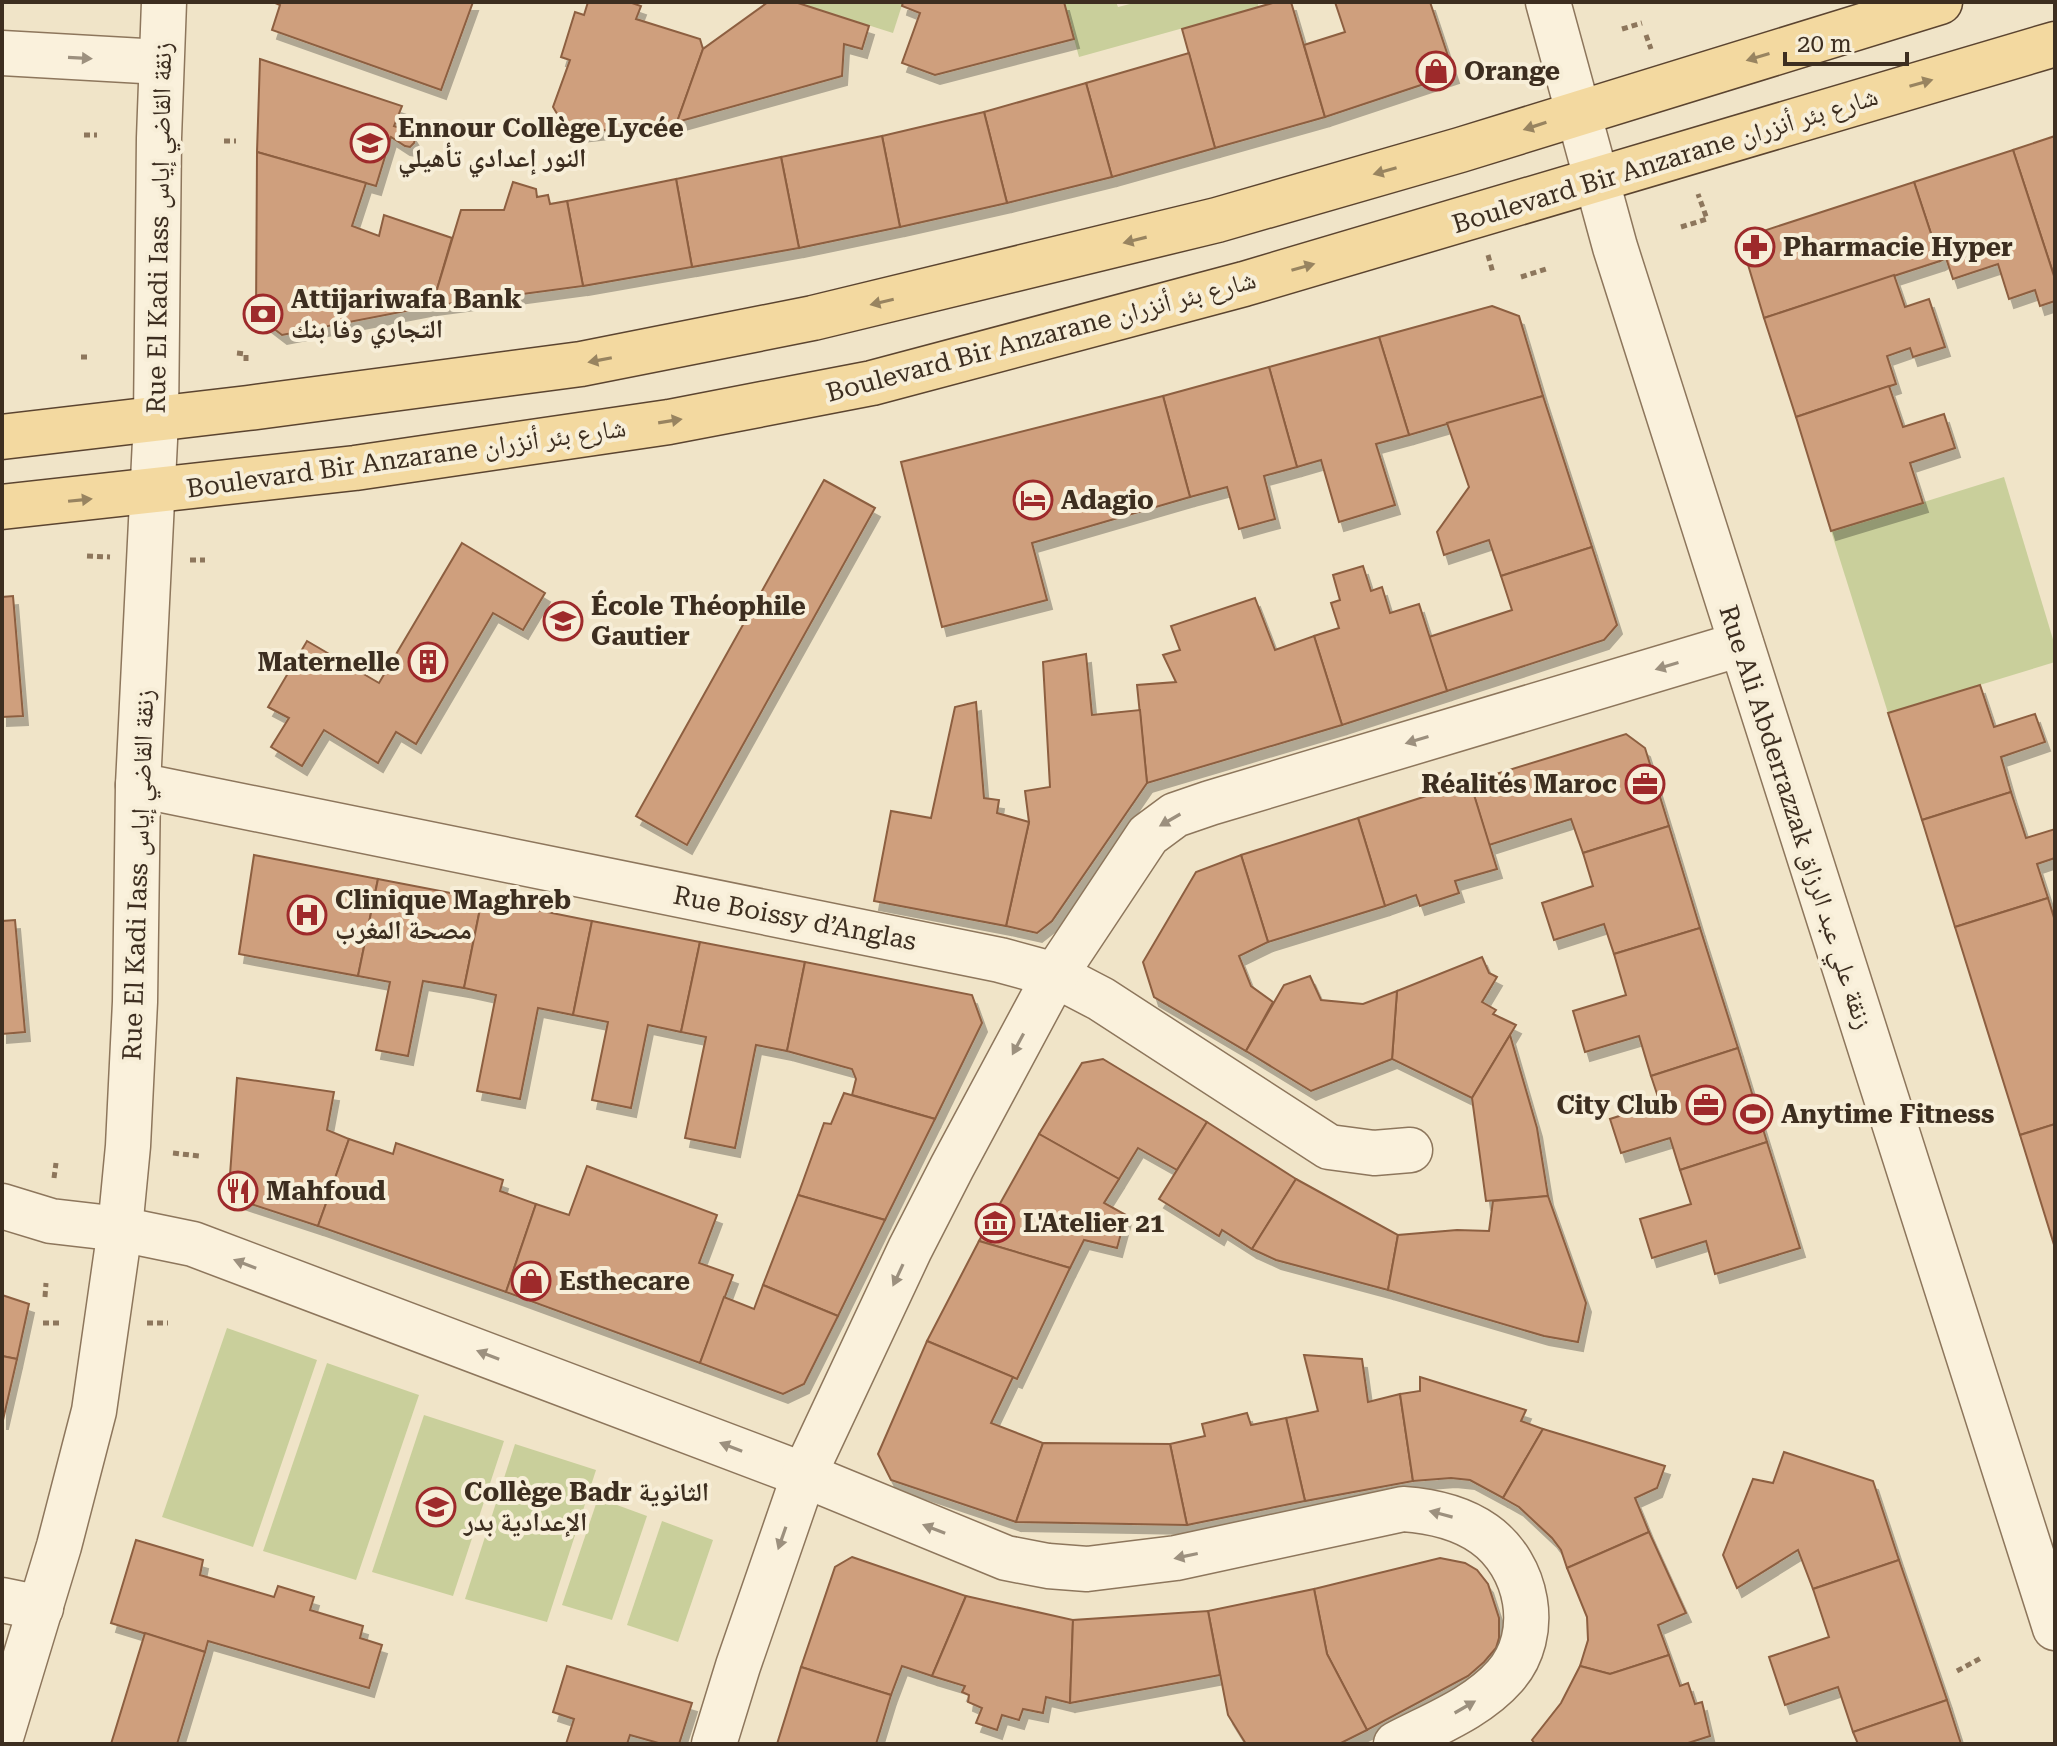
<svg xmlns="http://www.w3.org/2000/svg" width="2057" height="1746" font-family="'Roboto Serif','Noto Naskh Arabic',serif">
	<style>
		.green { fill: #c9cf9b }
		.building { fill: #cf9f7d; stroke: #8d5f41; stroke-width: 2; filter: url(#shadow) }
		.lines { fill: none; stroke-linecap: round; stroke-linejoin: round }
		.minor-casing { stroke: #8d765c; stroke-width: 47 }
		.major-casing { stroke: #5b4430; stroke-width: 47 }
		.path { stroke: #8d765c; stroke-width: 5; stroke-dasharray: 6 4; stroke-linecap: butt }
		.minor { stroke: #faf1dc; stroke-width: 44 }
		.major { stroke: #f3d9a0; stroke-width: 44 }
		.oneway { fill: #988460 }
		.oneway2 { fill: #9c907e }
		.labels { text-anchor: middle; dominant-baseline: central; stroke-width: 8; stroke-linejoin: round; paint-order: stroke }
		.poi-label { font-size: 26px; font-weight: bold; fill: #3d2e20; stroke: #f7eed8; text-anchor: start }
		.street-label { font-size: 26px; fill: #3d2e20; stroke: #f7eed8 }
	</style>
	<defs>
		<filter id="shadow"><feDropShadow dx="5" dy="9" stdDeviation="0" flood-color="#0004"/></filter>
	</defs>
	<rect width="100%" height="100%" fill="#f0e4c8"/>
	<g class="green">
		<path d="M795 2H903L893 33Z"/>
		<path d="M1064 2H1116L1118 7 1138 2H1257L1259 7 1079 57Z"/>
		<path d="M2004 477 2055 646V662L1888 713 1831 531Z"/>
		<path d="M227 1328 317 1360 253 1547 162 1517Z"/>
		<path d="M327 1363 419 1395 356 1580 263 1551Z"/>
		<path d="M424 1415 504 1441 453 1596 372 1572Z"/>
		<path d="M515 1444 596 1470 547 1622 465 1599Z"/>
		<path d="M598 1498 647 1516 612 1620 562 1605Z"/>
		<path d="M662 1521 713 1540 678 1642 627 1625Z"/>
	</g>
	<g class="building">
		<path d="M273 2H473L441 90 272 30 280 5Z"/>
		<path d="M588 2H629L641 6 636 19 700 39 703 49 677 122 569 134 553 107 570 60 561 57 575 12 584 15Z"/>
		<path d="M768 2H795L869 26 862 49 844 44 842 76 677 122 703 49Z"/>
		<path d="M903 2H1064L1074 39 935 75 902 63 920 13 902 6Z"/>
		<path d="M1276 2H1291L1325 117 1215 148 1182 29Z"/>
		<path d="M1335 2H1430L1454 74 1325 117 1304 45 1345 32Z"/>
		<path d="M1189 53 1215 148 1112 177 1086 83Z"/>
		<path d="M260 59 402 106 394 126 410 131 415 139 414 143 410 147 405 146 391 137 376 186 257 152Z"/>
		<path d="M1086 83 1112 177 1007 203 984 112Z"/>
		<path d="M984 112 1007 203 900 227 882 136Z"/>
		<path d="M882 136 900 227 799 248 781 157Z"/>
		<path d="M2055 136V279L2013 150Z"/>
		<path d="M2013 150 2055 279V301L2040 306 2035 290 2009 299 1998 264 1953 279 1946 258 1940 261 1914 182Z"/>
		<path d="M257 152 366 183 352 226 379 236 384 215 452 238 432 306 282 335 256 315Z"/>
		<path d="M781 157 799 248 692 267 676 179Z"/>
		<path d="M676 179 692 267 583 286 567 201Z"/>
		<path d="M513 182 536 189 537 197 548 195 550 204 567 201 583 286 432 306 461 210H504Z"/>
		<path d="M1914 182 1940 261 1764 318 1743 248 1754 234Z"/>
		<path d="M1894 275 1905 307 1929 299 1945 347 1913 357 1910 348 1887 356 1896 384 1796 417 1764 318Z"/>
		<path d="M1492 306 1519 316 1543 396 1409 435 1379 337Z"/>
		<path d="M1379 337 1409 435 1376 444 1395 505 1339 522 1321 460 1297 467 1269 367Z"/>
		<path d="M1269 367 1297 467 1264 476 1275 519 1239 529 1227 487 1190 497 1163 396Z"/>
		<path d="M1889 386 1903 427 1944 414 1955 448 1910 463 1923 503 1831 531 1796 417Z"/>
		<path d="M1163 396 1190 497 1032 543 1047 600 942 627 901 462Z"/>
		<path d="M1543 396 1592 547 1501 576 1489 540 1444 555 1437 532 1469 487 1447 423Z"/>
		<path d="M824 480 875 508 687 845 636 816Z"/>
		<path d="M462 543 545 593 523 630 493 613 416 744 396 732 378 763 324 730 302 766 271 747 289 718 268 707 307 641 379 683Z"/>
		<path d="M1592 547 1617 625 1604 640 1447 691 1429 637 1512 610 1501 576Z"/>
		<path d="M1363 566 1371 591 1382 587 1390 613 1419 604 1447 691 1342 725 1314 636 1339 628 1331 603 1340 600 1333 575Z"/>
		<path d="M13 596 23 716 2 717V597Z"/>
		<path d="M1255 598 1275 650 1314 636 1342 725 1147 783 1137 685 1176 682 1163 655 1180 650 1171 626Z"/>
		<path d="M1086 654 1092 715 1140 710 1147 783 1052 921 1037 933 1006 926 1029 822 1025 791 1050 787 1043 662Z"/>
		<path d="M1980 685 1994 727 2035 714 2045 742 2001 757 2011 792 1922 820 1888 713Z"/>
		<path d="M976 702 984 798 999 800 997 813 1029 822 1006 926 874 901 891 811 931 818 955 707Z"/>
		<path d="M1626 734 1645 748 1669 826 1583 853 1571 819 1489 845 1470 782Z"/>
		<path d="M1470 782 1497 869 1455 881 1459 893 1420 906 1416 895 1385 906 1358 818Z"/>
		<path d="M2011 792 2026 838 2055 829V858L2037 864 2048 898 1955 927 1922 820Z"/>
		<path d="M1358 818 1385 906 1268 942 1241 855Z"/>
		<path d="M1669 826 1700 928 1614 954 1604 924 1554 940 1542 903 1593 886 1583 853Z"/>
		<path d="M254 855 378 879 358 976 239 954Z"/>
		<path d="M1241 855 1268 942 1239 956 1251 986 1273 1002 1246 1051 1154 997 1143 962 1196 872Z"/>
		<path d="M378 879 482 899 464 988 423 981 408 1056 376 1050 390 982 358 976Z"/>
		<path d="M2048 898 2055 921V1124L2020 1135 1955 927Z"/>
		<path d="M482 899 592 921 573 1015 538 1008 520 1099 477 1091 496 995 464 988Z"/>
		<path d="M15 920 25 1032 2 1034V921Z"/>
		<path d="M592 921 700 942 681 1032 648 1025 631 1108 592 1100 608 1022 573 1015Z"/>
		<path d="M1700 928 1738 1048 1651 1076 1639 1036 1585 1052 1573 1011 1626 995 1614 954Z"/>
		<path d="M700 942 805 962 787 1051 756 1045 735 1148 685 1138 706 1037 681 1032Z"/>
		<path d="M1482 957 1489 973 1497 977 1482 1002 1496 1010 1493 1014 1516 1025 1472 1098 1392 1059 1397 991Z"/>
		<path d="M805 962 972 995 982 1023 935 1119 852 1095 856 1079 852 1069 787 1051Z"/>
		<path d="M1310 976 1321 1000 1363 1004 1397 991 1392 1059 1311 1091 1246 1051 1284 985Z"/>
		<path d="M1510 1035 1537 1128 1548 1196 1486 1201 1472 1098Z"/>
		<path d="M1738 1048 1767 1142 1680 1170 1670 1138 1621 1153 1610 1119 1660 1103 1651 1076Z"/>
		<path d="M1103 1059 1207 1122 1177 1170 1138 1148 1119 1179 1039 1134 1082 1063Z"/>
		<path d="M237 1078 334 1092 327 1130 349 1139 318 1226 236 1199 229 1189Z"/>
		<path d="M844 1093 935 1119 885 1220 798 1195 824 1123 831 1124Z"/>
		<path d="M1207 1122 1296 1179 1252 1249 1222 1230 1219 1236 1159 1199Z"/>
		<path d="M2055 1124V1248L2020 1135Z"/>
		<path d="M1039 1134 1119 1179 1104 1203 1126 1215 1117 1248 1084 1240 1070 1268 979 1241Z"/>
		<path d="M349 1139 393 1154 396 1143 503 1180 500 1191 536 1204 506 1292 318 1226Z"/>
		<path d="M1767 1142 1800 1248 1715 1274 1706 1241 1652 1258 1640 1219 1691 1204 1680 1170Z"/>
		<path d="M587 1166 717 1215 699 1263 733 1275 700 1363 506 1292 536 1204 569 1215Z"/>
		<path d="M1296 1179 1398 1235 1388 1290 1276 1260 1252 1249Z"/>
		<path d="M798 1195 885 1220 838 1316 763 1285Z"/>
		<path d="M1548 1196 1586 1303 1578 1342 1544 1336 1388 1290 1398 1235 1457 1230 1489 1231 1493 1201Z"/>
		<path d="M979 1241 1070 1268 1017 1379 927 1341Z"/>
		<path d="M763 1285 838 1316 804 1384 783 1394 700 1363 724 1297 754 1309Z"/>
		<path d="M2 1295 29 1304 17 1359 2 1356Z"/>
		<path d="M927 1341 1013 1377 991 1423 1043 1443 1016 1522 891 1480 878 1454Z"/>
		<path d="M1304 1355 1362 1359 1368 1402 1400 1394 1413 1481 1305 1501 1286 1418 1318 1411Z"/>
		<path d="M2 1356 17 1359 3 1420H2Z"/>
		<path d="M1420 1377 1526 1410 1521 1421 1543 1429 1503 1498 1470 1480 1451 1478 1413 1481 1400 1394 1420 1391Z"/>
		<path d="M1247 1413 1251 1425 1286 1418 1305 1501 1187 1525 1170 1444 1205 1436 1202 1424Z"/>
		<path d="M1543 1429 1665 1466 1657 1488 1635 1498 1649 1532 1567 1568 1561 1550 1552 1538 1519 1507 1503 1498Z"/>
		<path d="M1043 1443 1170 1444 1187 1525 1016 1522Z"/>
		<path d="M1784 1452 1873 1481 1899 1560 1813 1589 1798 1550 1737 1588 1723 1555 1753 1479 1773 1483Z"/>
		<path d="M1649 1532 1686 1613 1658 1625 1669 1655 1610 1674 1580 1666 1588 1640 1587 1617 1567 1568Z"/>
		<path d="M136 1540 203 1560 200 1575 274 1597 278 1586 314 1597 310 1610 363 1626 360 1638 382 1645 369 1688 208 1641 205 1652 111 1623Z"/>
		<path d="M852 1557 966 1596 932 1676 902 1666 891 1695 801 1667 835 1567Z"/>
		<path d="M1440 1558 1465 1563 1477 1570 1488 1584 1499 1618V1638L1496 1648 1484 1662 1468 1676 1367 1730 1327 1654 1314 1589Z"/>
		<path d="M1899 1560 1947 1700 1853 1732 1838 1687 1785 1705 1769 1657 1829 1637 1813 1589Z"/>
		<path d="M1314 1589 1327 1654 1367 1730 1339 1744H1246L1228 1715 1208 1611Z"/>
		<path d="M966 1596 1073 1620 1070 1703 1046 1697 1043 1713 1023 1709 1019 1720 1002 1715 997 1730 976 1723 982 1708 968 1702 969 1695 962 1692 965 1686 932 1676Z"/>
		<path d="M1208 1611 1220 1675 1070 1703 1073 1620Z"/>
		<path d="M145 1633 205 1652 177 1744H111Z"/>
		<path d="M1669 1655 1680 1686 1688 1683 1695 1704 1702 1702 1710 1736 1685 1744H1535L1532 1740 1561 1703 1580 1666 1610 1674Z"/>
		<path d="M567 1666 692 1703 679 1744H662L630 1735 627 1744H566L574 1719 553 1712Z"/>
		<path d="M801 1667 891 1695 876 1744H777Z"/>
		<path d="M1947 1700 1961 1744H1858L1853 1732Z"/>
	</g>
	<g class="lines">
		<g class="minor-casing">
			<g id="minor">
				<path d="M1548 2 1615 247 2055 1628"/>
				<path d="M2 53 161 62"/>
				<path d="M138 785 1000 960 1055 975 1101 999 1329 1147 1374 1153 1410 1150"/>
				<path d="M2 1206 51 1221 120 1229 193 1244 804 1475 1006 1558 1048 1566 1087 1569 1176 1558 1403 1509C1432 1511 1460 1517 1484 1534 1528 1565 1542 1634 1505 1676 1477 1708 1434 1724 1396 1744"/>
				<path d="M2 1600 41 1608"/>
				<path d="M2 1734 59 1546 94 1411 120 1229 128 1146 135 1002 138 785 156 420 159 138 164 2"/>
				<path d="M714 1744 738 1666 804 1475 910 1249 952 1167 1055 975 1148 835 1175 815 1210 803 1741 644"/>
			</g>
		</g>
		<g class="major-casing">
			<g id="major">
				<path d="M2 437 248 408 581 364 813 318 1217 220 1460 150 1940 2"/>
				<path d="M2 507 355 468 669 422 872 383 1244 284 2055 44"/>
			</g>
		</g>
		<g class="path">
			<path d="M1622 29 1642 23"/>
			<path d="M1646 35 1651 49"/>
			<path d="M1479 73 1493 69"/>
			<path d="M84 135H97"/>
			<path d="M224 141H236"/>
			<path d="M1681 227 1707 219 1698 194"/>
			<path d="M1488 255 1493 273"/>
			<path d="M1521 277 1546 269"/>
			<path d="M237 353 246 354V365"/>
			<path d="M81 357H88"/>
			<path d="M87 556 110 557"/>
			<path d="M190 560H205"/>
			<path d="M173 1153 199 1156"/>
			<path d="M54 1178 56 1163"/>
			<path d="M45 1297 46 1283"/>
			<path d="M43 1323H60"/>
			<path d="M147 1323H168"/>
			<path d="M1957 1671 1983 1657"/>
		</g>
		<use href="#minor" class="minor"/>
		<use href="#major" class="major"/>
	</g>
	<defs><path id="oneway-solid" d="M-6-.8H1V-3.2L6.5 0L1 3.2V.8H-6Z" transform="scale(2)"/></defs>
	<g class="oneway">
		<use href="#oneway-solid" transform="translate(1758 57) rotate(163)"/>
		<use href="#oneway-solid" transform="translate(1921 83) rotate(-16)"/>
		<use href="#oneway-solid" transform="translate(1535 126) rotate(162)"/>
		<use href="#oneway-solid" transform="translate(1385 171) rotate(164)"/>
		<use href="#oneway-solid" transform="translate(1135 240) rotate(166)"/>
		<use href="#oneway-solid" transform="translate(1303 267) rotate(-16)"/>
		<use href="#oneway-solid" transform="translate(882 302) rotate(167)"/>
		<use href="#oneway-solid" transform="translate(600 360) rotate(169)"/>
		<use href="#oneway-solid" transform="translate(670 421) rotate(-9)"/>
		<use href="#oneway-solid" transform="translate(80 500) rotate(-6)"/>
	</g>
	<g class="oneway2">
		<use href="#oneway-solid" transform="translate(80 58) rotate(3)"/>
		<use href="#oneway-solid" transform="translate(1667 666) rotate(163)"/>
		<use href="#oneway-solid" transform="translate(1417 740) rotate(163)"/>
		<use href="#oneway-solid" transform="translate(1170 820) rotate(150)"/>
		<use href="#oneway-solid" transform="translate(1018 1044) rotate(118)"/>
		<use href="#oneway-solid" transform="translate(245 1264) rotate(-159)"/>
		<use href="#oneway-solid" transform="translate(898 1275) rotate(115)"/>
		<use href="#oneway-solid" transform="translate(488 1355) rotate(-159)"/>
		<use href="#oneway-solid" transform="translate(731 1447) rotate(-159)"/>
		<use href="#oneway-solid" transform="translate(1441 1514) rotate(-165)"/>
		<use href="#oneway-solid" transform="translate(934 1529) rotate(-159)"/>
		<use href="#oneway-solid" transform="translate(782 1538) rotate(109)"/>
		<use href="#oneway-solid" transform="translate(1186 1556) rotate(168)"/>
		<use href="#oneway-solid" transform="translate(1465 1707) rotate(-30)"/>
	</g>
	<defs>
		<g id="shop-ring" transform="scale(2)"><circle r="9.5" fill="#f7eed8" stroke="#9e2a2b" stroke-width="1.5"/><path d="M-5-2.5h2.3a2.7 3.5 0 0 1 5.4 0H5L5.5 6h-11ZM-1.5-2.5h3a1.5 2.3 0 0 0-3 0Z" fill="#9e2a2b"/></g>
		<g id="school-ring" transform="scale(2)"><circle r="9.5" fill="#f7eed8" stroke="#9e2a2b" stroke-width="1.5"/><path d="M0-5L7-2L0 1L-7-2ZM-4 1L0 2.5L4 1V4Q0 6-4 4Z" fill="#9e2a2b"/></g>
		<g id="pharmacy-ring" transform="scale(2)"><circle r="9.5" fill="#f7eed8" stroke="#9e2a2b" stroke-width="1.5"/><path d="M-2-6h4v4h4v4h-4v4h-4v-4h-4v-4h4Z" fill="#9e2a2b"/></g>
		<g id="bank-ring" transform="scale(2)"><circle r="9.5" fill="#f7eed8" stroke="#9e2a2b" stroke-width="1.5"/><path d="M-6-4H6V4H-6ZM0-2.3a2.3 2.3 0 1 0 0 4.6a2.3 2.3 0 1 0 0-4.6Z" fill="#9e2a2b"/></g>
		<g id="hotel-ring" transform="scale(2)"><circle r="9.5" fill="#f7eed8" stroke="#9e2a2b" stroke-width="1.5"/><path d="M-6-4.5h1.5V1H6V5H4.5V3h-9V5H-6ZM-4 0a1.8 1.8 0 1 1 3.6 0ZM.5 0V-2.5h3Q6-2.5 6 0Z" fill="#9e2a2b"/></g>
		<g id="building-ring" transform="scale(2)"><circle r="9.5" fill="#f7eed8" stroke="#9e2a2b" stroke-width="1.5"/><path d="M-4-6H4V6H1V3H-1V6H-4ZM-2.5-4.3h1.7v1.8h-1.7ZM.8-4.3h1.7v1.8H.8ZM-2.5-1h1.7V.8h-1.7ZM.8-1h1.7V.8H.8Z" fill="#9e2a2b"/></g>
		<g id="office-ring" transform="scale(2)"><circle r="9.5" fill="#f7eed8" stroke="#9e2a2b" stroke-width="1.5"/><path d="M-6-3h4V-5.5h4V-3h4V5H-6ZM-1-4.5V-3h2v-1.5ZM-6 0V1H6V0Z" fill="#9e2a2b"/></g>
		<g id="hospital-ring" transform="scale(2)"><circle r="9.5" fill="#f7eed8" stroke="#9e2a2b" stroke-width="1.5"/><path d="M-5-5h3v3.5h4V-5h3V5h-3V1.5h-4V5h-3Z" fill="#9e2a2b"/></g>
		<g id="stadium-ring" transform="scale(2)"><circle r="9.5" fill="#f7eed8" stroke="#9e2a2b" stroke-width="1.5"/><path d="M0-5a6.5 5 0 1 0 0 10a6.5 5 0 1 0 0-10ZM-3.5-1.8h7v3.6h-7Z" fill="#9e2a2b"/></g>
		<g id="restaurant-ring" transform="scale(2)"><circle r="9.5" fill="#f7eed8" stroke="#9e2a2b" stroke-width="1.5"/><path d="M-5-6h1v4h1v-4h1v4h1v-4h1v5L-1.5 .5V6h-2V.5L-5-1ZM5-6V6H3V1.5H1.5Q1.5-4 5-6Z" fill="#9e2a2b"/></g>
		<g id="museum-ring" transform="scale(2)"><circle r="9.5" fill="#f7eed8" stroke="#9e2a2b" stroke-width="1.5"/><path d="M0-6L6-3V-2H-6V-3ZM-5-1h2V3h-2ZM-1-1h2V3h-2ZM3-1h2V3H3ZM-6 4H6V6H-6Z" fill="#9e2a2b"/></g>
	</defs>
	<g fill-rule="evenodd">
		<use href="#shop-ring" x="1436" y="71"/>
		<use href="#school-ring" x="370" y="143"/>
		<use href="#pharmacy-ring" x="1755" y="247"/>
		<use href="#bank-ring" x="263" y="314"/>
		<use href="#hotel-ring" x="1033" y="500"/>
		<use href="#school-ring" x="563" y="621"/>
		<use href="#building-ring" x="428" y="662"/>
		<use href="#office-ring" x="1645" y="784"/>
		<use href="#hospital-ring" x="307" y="915"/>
		<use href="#office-ring" x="1706" y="1105"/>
		<use href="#stadium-ring" x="1753" y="1114"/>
		<use href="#restaurant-ring" x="238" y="1191"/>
		<use href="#museum-ring" x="995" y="1223"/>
		<use href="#shop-ring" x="531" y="1281"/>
		<use href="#school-ring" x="436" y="1507"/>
	</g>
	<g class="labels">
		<g class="poi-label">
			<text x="1464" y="71">Orange</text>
			<text x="398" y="128">Ennour Collège Lycée<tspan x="398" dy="30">النور إعدادي تأهيلي</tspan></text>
			<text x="1783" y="247">Pharmacie Hyper</text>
			<text x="291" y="299">Attijariwafa Bank<tspan x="291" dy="30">التجاري وفا بنك</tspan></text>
			<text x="1061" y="500">Adagio</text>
			<text x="591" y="606">École Théophile<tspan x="591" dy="30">Gautier</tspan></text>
			<text x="400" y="662" text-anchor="end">Maternelle</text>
			<text x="1617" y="784" text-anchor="end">Réalités Maroc</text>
			<text x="335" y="900">Clinique Maghreb<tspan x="335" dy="30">مصحة المغرب</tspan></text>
			<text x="1678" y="1105" text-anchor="end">City Club</text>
			<text x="1781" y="1114">Anytime Fitness</text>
			<text x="266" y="1191">Mahfoud</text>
			<text x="1023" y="1223">L'Atelier 21</text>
			<text x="559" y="1281">Esthecare</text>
			<text x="464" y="1492">Collège Badr الثانوية<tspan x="464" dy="30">الإعدادية بدر</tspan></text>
		</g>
		<g class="street-label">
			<text transform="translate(1665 160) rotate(-17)">Boulevard Bir Anzarane شارع بئر أنزران</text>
			<text transform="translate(159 228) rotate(-89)">Rue El Kadi Iass زنقة القاضي إياس</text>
			<text transform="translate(1041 336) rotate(-15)">Boulevard Bir Anzarane شارع بئر أنزران</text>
			<text transform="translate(406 458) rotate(-8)">Boulevard Bir Anzarane شارع بئر أنزران</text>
			<text transform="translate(1796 817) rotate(72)">Rue Ali Abderrazzak زنقة علي عبد الرزاق</text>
			<text transform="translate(138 875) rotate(-88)">Rue El Kadi Iass زنقة القاضي إياس</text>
			<text transform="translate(795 918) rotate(11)">Rue Boissy d’Anglas</text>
		</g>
	</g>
	<rect width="2057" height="1746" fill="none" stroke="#3d2e20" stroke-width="8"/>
	<path d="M1785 52v12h122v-12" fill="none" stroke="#3d2e20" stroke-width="4"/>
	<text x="1797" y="52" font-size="24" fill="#3d2e20" stroke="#f7eed8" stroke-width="6" paint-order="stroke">20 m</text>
</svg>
